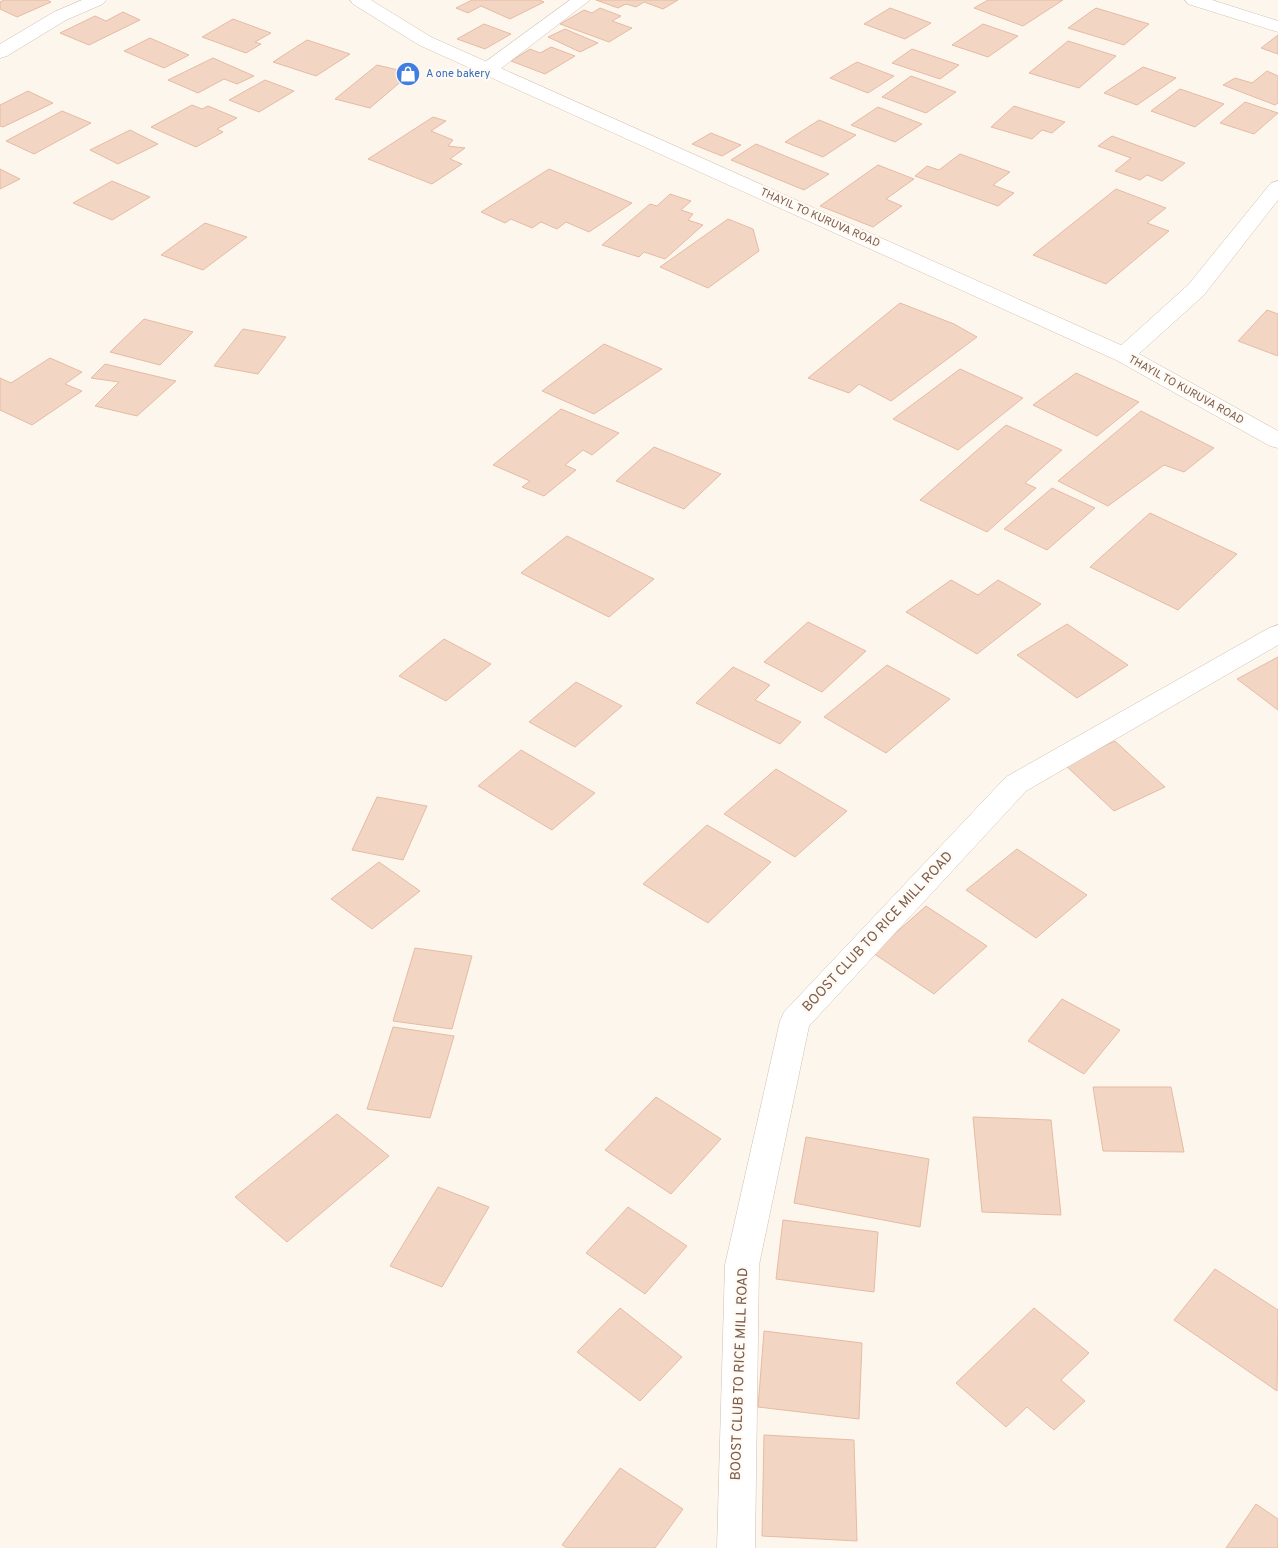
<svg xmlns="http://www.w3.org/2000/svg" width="1278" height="1548" font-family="Overpass,sans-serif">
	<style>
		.building { fill: #f3d5c3; stroke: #e6bba3 }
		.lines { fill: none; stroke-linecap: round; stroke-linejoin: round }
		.street-casing { stroke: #d1beb0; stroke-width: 1 }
		.secondary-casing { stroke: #d6c0b0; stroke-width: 1 }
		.street { fill: #fff; fill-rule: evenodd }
		.secondary { fill: #fff; fill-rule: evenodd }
		.labels { text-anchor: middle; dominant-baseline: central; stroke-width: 4.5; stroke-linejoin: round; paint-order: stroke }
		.far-shop-label { font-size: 11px; fill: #366cbe; stroke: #fffaf3; text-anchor: start }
		.far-street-label { font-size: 11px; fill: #7a5c4d; stroke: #fffaf3 }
		.street-label { font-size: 14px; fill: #7a5c4d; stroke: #fffaf3 }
	</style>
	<rect width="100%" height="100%" fill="#fdf6ec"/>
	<g class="building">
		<path d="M4 0H47L51 2 17 17 0 9V2Z"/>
		<path d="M472 0H539L544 2 510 19 481 6 468 13 456 8Z"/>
		<path d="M596 0H678L663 9 644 2 636 7 626 4 618 8Z"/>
		<path d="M988 0H1063L1023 26 974 8Z"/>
		<path d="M600 8 621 16 612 21 632 28 609 42 560 24 584 10 592 13Z"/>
		<path d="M890 8 931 23 905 39 864 24Z"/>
		<path d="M1096 8 1149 24 1124 45 1068 28Z"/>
		<path d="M123 12 140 20 89 45 60 33 95 16 106 21Z"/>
		<path d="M233 19 271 33 255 42 261 44 246 53 202 37Z"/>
		<path d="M484 24 511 34 485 49 457 39Z"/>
		<path d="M983 24 1018 36 988 57 952 45Z"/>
		<path d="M565 29 598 43 580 52 548 37Z"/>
		<path d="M1278 35V54L1261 48Z"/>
		<path d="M150 38 189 55 164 68 124 51Z"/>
		<path d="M307 40 350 54 316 76 273 62Z"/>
		<path d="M1068 41 1116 56 1079 88 1029 73Z"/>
		<path d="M551 47 575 56 545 74 511 61 530 49 540 53Z"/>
		<path d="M912 49 959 65 940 79 892 63Z"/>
		<path d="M213 58 254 76 237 84 224 79 198 93 168 80Z"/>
		<path d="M857 62 894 76 868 93 830 78Z"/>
		<path d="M377 65 411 73 370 108 335 99Z"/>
		<path d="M1143 67 1176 78 1137 105 1104 93Z"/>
		<path d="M1267 71 1278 76V103L1275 105 1223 85 1235 78 1252 83Z"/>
		<path d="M911 76 956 92 926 113 882 97Z"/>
		<path d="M265 80 294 91 259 112 229 100Z"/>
		<path d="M1180 89 1224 104 1195 127 1151 111Z"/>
		<path d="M28 91 53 103 3 127 0 126V105Z"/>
		<path d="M1245 102 1278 113 1254 134 1220 123Z"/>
		<path d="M192 105 202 109 208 106 237 118 217 129 223 132 196 147 151 127Z"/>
		<path d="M1014 106 1065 122 1052 133 1042 130 1032 139 991 127Z"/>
		<path d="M878 107 922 124 895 142 851 125Z"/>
		<path d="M62 111 91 123 34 154 6 141Z"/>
		<path d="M433 117 446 121 431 131 453 140 448 146 465 148 450 159 462 164 432 184 368 159Z"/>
		<path d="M819 120 856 135 823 157 785 142Z"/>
		<path d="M130 130 158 144 118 164 90 150Z"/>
		<path d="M711 133 741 145 722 156 692 144Z"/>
		<path d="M1112 136 1185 163 1162 181 1147 175 1140 180 1115 171 1131 158 1098 146Z"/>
		<path d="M756 144 829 174 804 190 731 160Z"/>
		<path d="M960 154 1010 172 993 185 1014 193 998 206 915 176 927 166 939 170Z"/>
		<path d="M878 165 914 179 886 199 902 206 873 227 820 206Z"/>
		<path d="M0 169 20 179 0 189Z"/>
		<path d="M549 169 632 203 589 232 566 222 557 229 541 222 532 228 511 219 505 223 481 212Z"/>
		<path d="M112 181 150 197 112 220 73 203Z"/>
		<path d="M1116 189 1166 208 1147 223 1169 231 1106 284 1033 255Z"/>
		<path d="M670 194 691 201 681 210 693 214 688 220 703 225 665 259 644 252 639 257 602 245 650 204 657 206Z"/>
		<path d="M728 219 753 229 759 251 708 288 660 267Z"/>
		<path d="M205 223 247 237 203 270 161 255Z"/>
		<path d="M900 303 954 324 977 337 891 401 859 384 849 393 808 378Z"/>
		<path d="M1267 310 1278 314V356L1238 341Z"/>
		<path d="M144 319 193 332 160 365 110 352Z"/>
		<path d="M243 329 286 337 258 374 214 366Z"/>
		<path d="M604 344 662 369 594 414 542 391Z"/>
		<path d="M50 358 82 372 65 384 82 391 32 425 0 410V378L11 383Z"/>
		<path d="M105 364 176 381 137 416 95 406 119 382 91 378Z"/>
		<path d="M960 369 1023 398 958 450 893 419Z"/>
		<path d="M1076 373 1139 402 1097 436 1033 405Z"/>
		<path d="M561 409 619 433 592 455 583 450 565 465 576 470 544 496 522 487 530 481 493 465Z"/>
		<path d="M1141 411 1214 448 1184 472 1164 465 1108 506 1058 481Z"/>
		<path d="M1006 425 1062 450 1025 483 1036 488 987 532 920 500Z"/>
		<path d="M654 447 721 474 684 509 616 481Z"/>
		<path d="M1052 488 1095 508 1047 550 1004 529Z"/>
		<path d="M1150 513 1237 554 1178 610 1090 567Z"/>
		<path d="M567 536 654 579 609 617 521 573Z"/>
		<path d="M951 580 978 595 998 580 1041 604 977 654 906 612Z"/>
		<path d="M808 622 866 651 822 692 764 662Z"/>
		<path d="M1067 624 1128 665 1077 698 1017 655Z"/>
		<path d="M444 639 491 664 446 701 399 676Z"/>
		<path d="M1278 657V710L1237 679Z"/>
		<path d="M887 665 950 699 886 753 824 717Z"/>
		<path d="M733 667 770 685 755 700 801 722 780 744 696 703Z"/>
		<path d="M576 682 622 706 575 747 529 722Z"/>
		<path d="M1115 741 1165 787 1114 811 1064 764Z"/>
		<path d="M521 750 595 793 552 830 478 786Z"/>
		<path d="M776 769 847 811 795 857 724 814Z"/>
		<path d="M377 797 427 806 403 860 352 850Z"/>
		<path d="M707 825 771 862 708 923 643 884Z"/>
		<path d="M1017 849 1087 895 1036 938 966 890Z"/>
		<path d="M379 862 420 891 372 929 331 899Z"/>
		<path d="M926 906 987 946 934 994 873 953Z"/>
		<path d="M415 948 472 956 452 1029 393 1021Z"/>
		<path d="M1062 999 1120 1030 1084 1074 1028 1041Z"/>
		<path d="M393 1027 454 1036 430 1118 367 1109Z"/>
		<path d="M1093 1087H1171L1184 1152 1103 1151Z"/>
		<path d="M656 1097 721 1139 671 1194 605 1150Z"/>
		<path d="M337 1114 389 1156 287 1242 235 1197Z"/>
		<path d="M973 1117 1051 1120 1061 1215 982 1212Z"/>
		<path d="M806 1137 929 1159 920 1227 794 1203Z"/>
		<path d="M438 1187 489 1207 442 1287 390 1266Z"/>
		<path d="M628 1207 687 1246 645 1294 586 1253Z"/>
		<path d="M783 1220 878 1232 874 1292 776 1279Z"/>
		<path d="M1215 1269 1278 1310 1277 1391 1174 1320Z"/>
		<path d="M620 1308 682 1357 640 1401 577 1352Z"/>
		<path d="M1034 1308 1089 1353 1061 1380 1085 1401 1054 1430 1027 1407 1006 1427 956 1383Z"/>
		<path d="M764 1331 862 1343 859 1419 758 1407Z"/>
		<path d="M764 1435 854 1440 857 1541 762 1536Z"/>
		<path d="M620 1468 683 1509 655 1548H567L562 1545Z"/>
		<path d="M1256 1504 1278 1519V1548H1226Z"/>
	</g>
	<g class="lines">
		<g class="street-casing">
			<g id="street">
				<path d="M82 0H106L103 4 66 20 7 56 0 58V44L54 12Z"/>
				<path d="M570 0H590L495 73 488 75 481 73 479 69 481 65Z"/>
				<path d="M1185 0H1212L1278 21V32L1188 4Z"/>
				<path d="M1278 181V200L1204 295 1132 360 1124 362 1116 360 1113 355 1116 350 1188 285 1271 183Z"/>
				<path d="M1278 625V645L1026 791 809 1026 759 1265 755 1548H717L725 1265 780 1021 784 1012 1006 777 1269 628Z"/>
			</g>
		</g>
		<g class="secondary-casing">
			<path id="secondary" d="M350 0H371L431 37 1132 350 1278 431V448L1270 446 1116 360 419 45 353 4Z"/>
		</g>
		<use href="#street" class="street"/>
		<use href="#secondary" class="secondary"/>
	</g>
	<defs>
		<g id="shop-disc" transform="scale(1.25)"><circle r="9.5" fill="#3f7fe0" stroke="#fffaf3"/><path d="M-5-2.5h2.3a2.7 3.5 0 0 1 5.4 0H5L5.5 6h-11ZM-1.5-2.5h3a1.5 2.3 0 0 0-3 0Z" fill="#fff"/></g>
	</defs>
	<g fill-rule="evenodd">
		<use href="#shop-disc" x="408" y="74"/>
	</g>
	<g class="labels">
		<g class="far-shop-label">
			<text x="426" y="74">A one bakery</text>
		</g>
		<g class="far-street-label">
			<text transform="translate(820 218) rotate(24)">THAYIL TO KURUVA ROAD</text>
			<text transform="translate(1186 390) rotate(29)">THAYIL TO KURUVA ROAD</text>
		</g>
		<g class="street-label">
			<text transform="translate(878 932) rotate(-47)">BOOST CLUB TO RICE MILL ROAD</text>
			<text transform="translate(740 1374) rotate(-88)">BOOST CLUB TO RICE MILL ROAD</text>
		</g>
	</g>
</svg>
